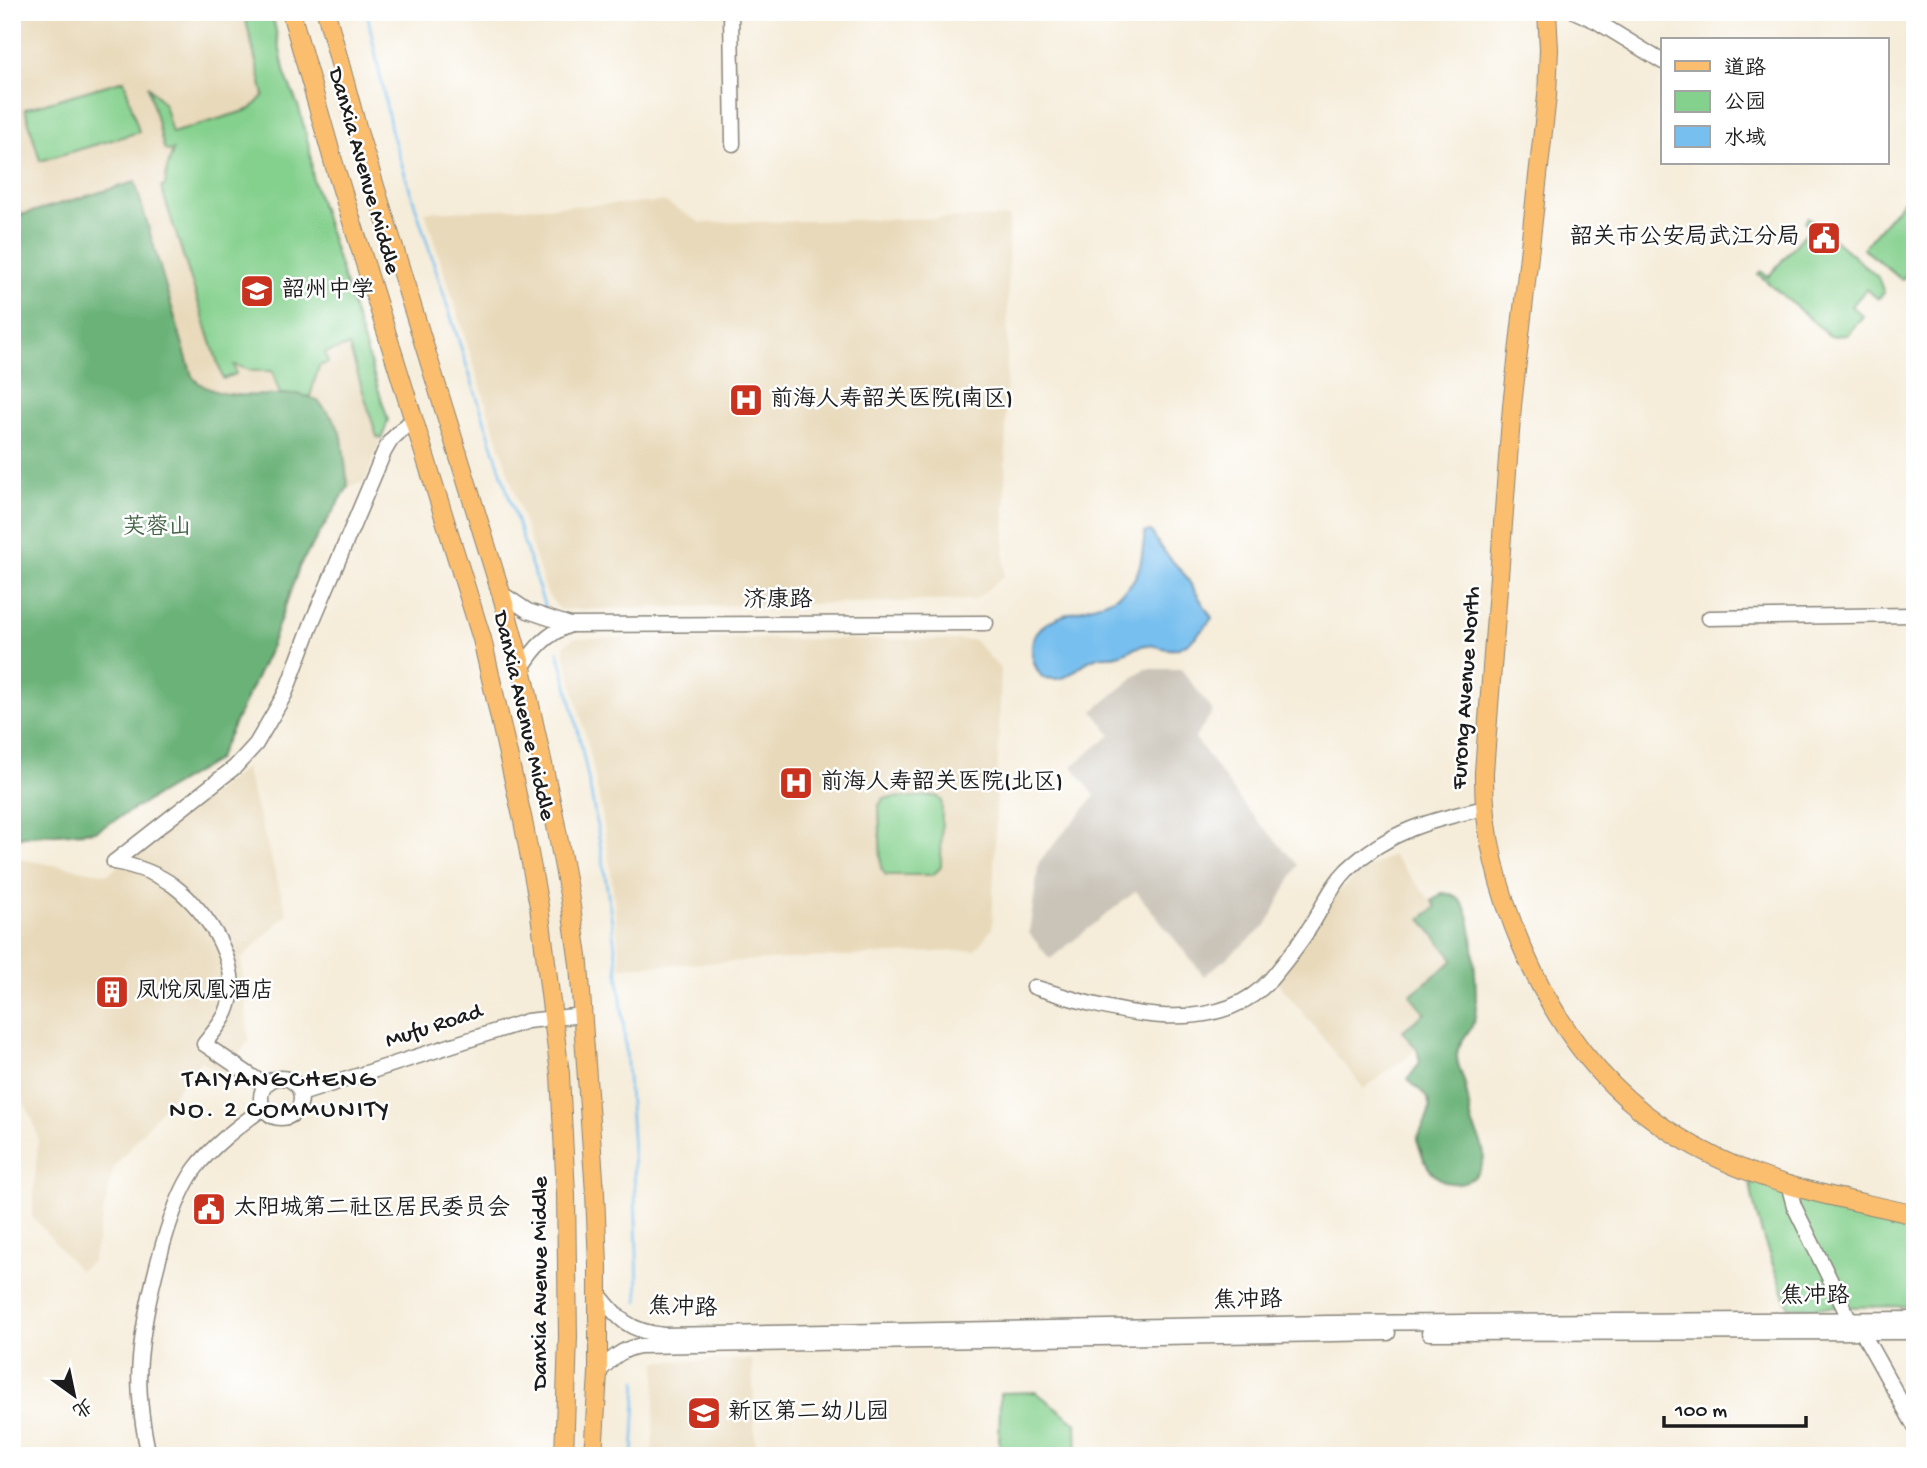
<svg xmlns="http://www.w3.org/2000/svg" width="1927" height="1468" font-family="'Gochi Hand','LXGW WenKai TC',sans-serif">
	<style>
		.built { fill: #e8d9ba }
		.industrial { fill: #c9c3b8 }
		.green { fill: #84d08d; stroke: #507654; stroke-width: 2 }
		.forest { fill: #6bb278; stroke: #44674a; stroke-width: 2 }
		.water { fill: #77bfef; stroke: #4a6e86; stroke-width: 2 }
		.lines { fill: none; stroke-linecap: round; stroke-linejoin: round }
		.stream { stroke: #77bfef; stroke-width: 2.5 }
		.minor-casing { stroke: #88847a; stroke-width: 17 }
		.major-casing { stroke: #88847a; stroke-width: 20 }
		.minor { stroke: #fff; stroke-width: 14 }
		.major { stroke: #fbbe6e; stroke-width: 18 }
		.labels { text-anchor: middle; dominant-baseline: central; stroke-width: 5; stroke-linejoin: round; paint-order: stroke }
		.street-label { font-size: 23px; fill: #1c1c1c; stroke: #fff }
		.poi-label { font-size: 23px; fill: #1c1c1c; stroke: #fff; text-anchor: start }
		.park-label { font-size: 23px; fill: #466449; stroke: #fff }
		.quarter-label { font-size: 26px; letter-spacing: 2px; fill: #1c1c1c; stroke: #fff }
	</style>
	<rect width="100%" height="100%" fill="#fff"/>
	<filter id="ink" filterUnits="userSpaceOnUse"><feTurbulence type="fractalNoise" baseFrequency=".0143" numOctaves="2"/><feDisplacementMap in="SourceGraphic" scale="14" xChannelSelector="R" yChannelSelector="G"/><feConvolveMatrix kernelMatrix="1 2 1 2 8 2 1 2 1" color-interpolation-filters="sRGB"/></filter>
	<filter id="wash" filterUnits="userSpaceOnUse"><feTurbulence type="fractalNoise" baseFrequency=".00686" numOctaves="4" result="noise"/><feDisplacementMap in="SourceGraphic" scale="28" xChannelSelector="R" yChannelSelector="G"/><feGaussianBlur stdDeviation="1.57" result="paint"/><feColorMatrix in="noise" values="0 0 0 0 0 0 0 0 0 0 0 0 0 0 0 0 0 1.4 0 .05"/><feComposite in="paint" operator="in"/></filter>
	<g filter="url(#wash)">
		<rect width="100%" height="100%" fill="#f5ecd9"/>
		<g class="built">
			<path d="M12 12H272L285 74 299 108 310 150 313 180 388 420 365 482 348 487 345 456 297 394 216 393 199 385 188 367 21 215 12 199Z"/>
			<path d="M665 202 701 223 1009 217 1004 576 974 600 560 610 547 594 425 212Z"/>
			<path d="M574 638 974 640 1001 670 992 929 975 950 621 967 611 872 602 814 590 753 565 655 564 646Z"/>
			<path d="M245 768 287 914 241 959 249 1040 223 1075 201 1061 114 1167 92 1262 79 1271 32 1216 38 1139 34 1123 12 1079V858L108 874Z"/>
			<path d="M1393 855 1436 907 1421 919 1454 959 1411 995 1425 1013 1403 1031 1417 1049 1364 1089 1276 980 1335 893 1365 869Z"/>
			<path d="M752 1360 756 1456H652L657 1361Z"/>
		</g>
		<path class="industrial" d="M1144 669H1181L1213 711 1195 738 1247 809 1298 865 1265 927 1204 976 1136 891 1050 959 1029 933 1039 862 1095 796 1072 766 1111 735 1093 711Z"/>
		<g class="green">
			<path d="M244 12H272L285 74 299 108 310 150 313 180 388 420 382 439 377 437 349 346 325 353 328 363 319 366 310 397 280 394 272 371H252L234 365 236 374 223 379 161 187 165 186 167 169 173 150 167 151 164 148 148 86 164 104 172 133 251 109 264 95Z"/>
			<path d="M124 80 139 132 40 161 25 109Z"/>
			<path d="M1903 201 1915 211V264L1902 280 1863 248Z"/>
			<path d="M1808 217 1878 277 1884 293 1878 299 1866 289 1852 306 1863 316 1847 335 1830 336 1758 274 1761 271 1768 277 1811 227 1805 221Z"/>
			<path d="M937 796 942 801 941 867 933 875H886L881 868 879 805 884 798Z"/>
			<path d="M1750 1182 1915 1221V1306L1789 1308C1774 1267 1756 1226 1750 1182Z"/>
			<path d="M1036 1392 1076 1423 1077 1456H999L1000 1393Z"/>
		</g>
		<g class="forest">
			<path d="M135 182 192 376C213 403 265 394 297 394L310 397 319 402 335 421 342 437 348 487 300 565 269 651 217 760 96 831 19 837 12 834V199L21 215Z"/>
			<path d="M1442 893C1450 894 1455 894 1461 901 1463 904 1467 911 1468 915 1473 930 1479 1008 1474 1021 1470 1033 1458 1041 1457 1054 1456 1065 1463 1075 1465 1085 1468 1097 1469 1110 1472 1122 1476 1135 1487 1148 1483 1162 1478 1183 1452 1190 1436 1176 1425 1167 1421 1152 1417 1139 1424 1121 1439 1108 1421 1091 1416 1086 1412 1085 1408 1079L1420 1063 1417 1049 1402 1031 1425 1013 1410 995 1454 960 1421 919 1436 907 1432 901Z"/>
		</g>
		<path class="water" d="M1151 531 1161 548 1185 575 1212 618C1204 629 1189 646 1175 649 1165 651 1157 645 1148 645 1137 645 1128 653 1117 655 1110 657 1103 655 1095 658 1073 666 1072 685 1042 677 1028 659 1027 634 1049 622 1074 607 1106 609 1128 587 1143 571 1142 552 1145 532Z"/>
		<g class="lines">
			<g class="stream">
				<path d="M367 12 392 134 545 608"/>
				<path d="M558 651C615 858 635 1088 638 1302"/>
				<path d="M633 1456 637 1380"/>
			</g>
		</g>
	</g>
	<g filter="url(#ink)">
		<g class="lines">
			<g class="minor-casing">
				<g id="minor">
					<path d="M731 12 733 144"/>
					<path d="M1576 12 1596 21 1663 62"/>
					<path d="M501 593 528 611 570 625 986 623"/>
					<path d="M1709 618 1915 615"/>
					<path d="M522 668C535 647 547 634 570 625"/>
					<path d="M114 862 235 767 256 744 285 694 313 620 384 452 391 440 413 419"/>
					<path d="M114 862C135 866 157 873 174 886 208 912 246 968 226 1013 221 1024 212 1034 204 1044L265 1085"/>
					<path d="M1034 987C1104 1009 1213 1044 1271 979 1286 961 1303 940 1315 919 1325 902 1333 884 1347 870 1388 831 1431 820 1485 808"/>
					<circle cx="281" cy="1098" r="20"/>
					<path d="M301 1094 527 1021 583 1015"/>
					<path d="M1788 1184 1794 1206 1850 1320"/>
					<path d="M598 1293C618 1319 629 1331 663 1335L1329 1323 1915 1319"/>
					<path d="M1862 1332 1915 1427"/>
					<path d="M1429 1333 1915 1332"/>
					<path d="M598 1373C610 1360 621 1349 639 1346L1388 1333"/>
					<path d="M149 1456C142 1424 137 1392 140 1359 144 1312 167 1207 195 1169 213 1145 239 1126 263 1108"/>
				</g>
			</g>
			<g class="major-casing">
				<g id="major">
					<path d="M291 12 334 164 482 639 523 821 539 906 560 1074 566 1195 568 1337 564 1456"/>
					<path d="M326 12 360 138 501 593 522 668 554 815 570 900 579 964 595 1193 598 1265V1373L593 1456"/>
					<path d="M1547 12 1549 49 1547 96 1512 406 1484 772C1483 833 1498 891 1522 947 1570 1059 1641 1131 1755 1174 1806 1193 1862 1202 1915 1215"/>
				</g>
			</g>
			<use href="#minor" class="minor"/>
			<use href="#major" class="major"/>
		</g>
	</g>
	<defs>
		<g id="civic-square" transform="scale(1.75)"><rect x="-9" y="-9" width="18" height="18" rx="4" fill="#c8321e" stroke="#fff"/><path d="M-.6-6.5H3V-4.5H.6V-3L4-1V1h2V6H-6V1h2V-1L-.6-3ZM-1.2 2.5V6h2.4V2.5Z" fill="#fff"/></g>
		<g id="school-square" transform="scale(1.75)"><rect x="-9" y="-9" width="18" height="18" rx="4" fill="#c8321e" stroke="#fff"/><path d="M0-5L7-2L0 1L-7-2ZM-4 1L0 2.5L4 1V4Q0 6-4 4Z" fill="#fff"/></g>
		<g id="hospital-square" transform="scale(1.75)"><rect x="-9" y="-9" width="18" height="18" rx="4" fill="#c8321e" stroke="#fff"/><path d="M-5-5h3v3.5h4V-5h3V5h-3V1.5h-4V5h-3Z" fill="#fff"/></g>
		<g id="building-square" transform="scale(1.75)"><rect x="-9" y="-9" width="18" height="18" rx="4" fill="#c8321e" stroke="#fff"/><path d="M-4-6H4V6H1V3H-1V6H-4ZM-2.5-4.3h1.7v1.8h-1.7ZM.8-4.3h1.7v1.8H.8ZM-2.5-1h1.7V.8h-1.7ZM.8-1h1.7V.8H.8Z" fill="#fff"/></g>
	</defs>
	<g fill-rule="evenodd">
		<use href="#civic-square" x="1824" y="238"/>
		<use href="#school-square" x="257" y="291"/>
		<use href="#hospital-square" x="746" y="400"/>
		<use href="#hospital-square" x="796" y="783"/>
		<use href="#building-square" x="112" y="992"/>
		<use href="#civic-square" x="209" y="1209"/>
		<use href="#school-square" x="704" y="1413"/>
	</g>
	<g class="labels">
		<g class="street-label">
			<text transform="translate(363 171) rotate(74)">Danxia Avenue Middle</text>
			<text x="778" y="601">济康路</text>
			<text transform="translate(1467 688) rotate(-86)">Furong Avenue North</text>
			<text transform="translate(523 716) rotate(77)">Danxia Avenue Middle</text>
			<text transform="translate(434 1027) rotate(-18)">Mufu Road</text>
			<text transform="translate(541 1283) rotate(-90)">Danxia Avenue Middle</text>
			<text x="1815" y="1297">焦冲路</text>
			<text transform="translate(1248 1302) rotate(-1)">焦冲路</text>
			<text transform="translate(683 1309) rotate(2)">焦冲路</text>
		</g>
		<g class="poi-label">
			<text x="1800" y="238" text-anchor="end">韶关市公安局武江分局</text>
			<text x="282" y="291">韶州中学</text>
			<text x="770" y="400">前海人寿韶关医院(南区)</text>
			<text x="820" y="783">前海人寿韶关医院(北区)</text>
			<text x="136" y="992">凤悦凤凰酒店</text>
			<text x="234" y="1209">太阳城第二社区居民委员会</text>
			<text x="728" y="1413">新区第二幼儿园</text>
		</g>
		<g class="park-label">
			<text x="157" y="528">芙蓉山</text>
		</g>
		<g class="quarter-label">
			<text x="280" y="1081">TAIYANGCHENG<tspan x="280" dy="30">NO. 2 COMMUNITY</tspan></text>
		</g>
	</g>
	<rect width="1927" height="1468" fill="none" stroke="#fff" stroke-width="42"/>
	<rect x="1661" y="38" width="228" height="126" fill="#ffffff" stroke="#a4a4a4" stroke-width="2"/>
	<rect x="1675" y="61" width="35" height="10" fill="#fbbe6e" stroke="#a4a4a4" stroke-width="2"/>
	<text x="1724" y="74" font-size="21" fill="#1c1c1c">道路</text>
	<rect x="1675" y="91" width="35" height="21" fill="#84d08d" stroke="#a4a4a4" stroke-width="2"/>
	<text x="1724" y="108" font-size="21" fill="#1c1c1c">公园</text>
	<rect x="1675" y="126" width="35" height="21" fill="#77bfef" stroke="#a4a4a4" stroke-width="2"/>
	<text x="1724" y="144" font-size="21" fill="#1c1c1c">水域</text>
	<g transform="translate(74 1395) rotate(147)" stroke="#ffffff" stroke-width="5" paint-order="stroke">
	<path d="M0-5L12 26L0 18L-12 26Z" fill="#1c1c1c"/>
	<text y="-10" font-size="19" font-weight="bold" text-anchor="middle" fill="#1c1c1c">北</text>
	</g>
	<path d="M1664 1416v10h142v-10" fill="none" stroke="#1c1c1c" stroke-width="3.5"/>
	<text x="1675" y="1416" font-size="21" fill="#1c1c1c" stroke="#ffffff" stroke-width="5" paint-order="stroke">100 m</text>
</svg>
